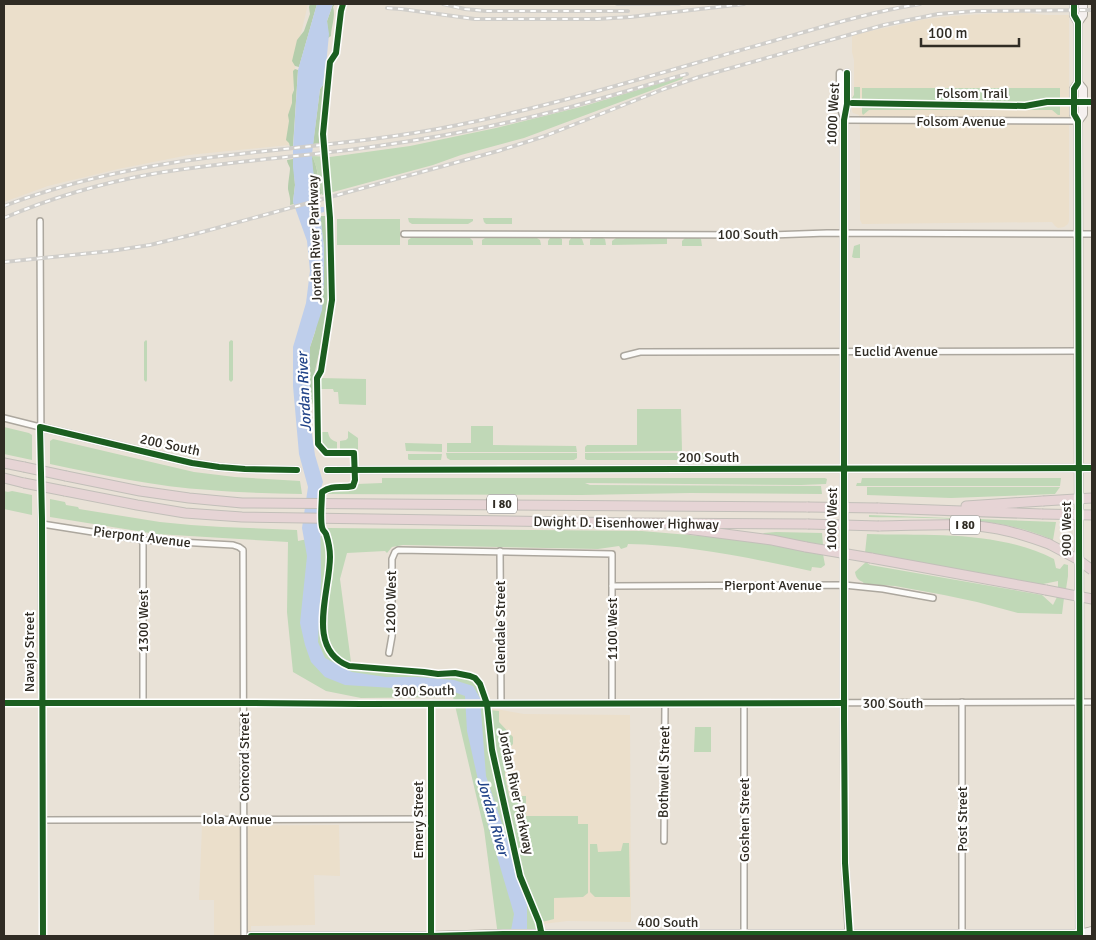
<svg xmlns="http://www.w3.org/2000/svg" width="1096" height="940" font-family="Signika,sans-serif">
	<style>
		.built { fill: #ebdfcb }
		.green { fill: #c0d8b7 }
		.forest { fill: #b4cdab }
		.water { fill: #beceeb }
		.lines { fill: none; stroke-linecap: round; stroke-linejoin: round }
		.minor-casing { stroke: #aca79e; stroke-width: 8 }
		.tertiary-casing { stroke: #aca79e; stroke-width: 9 }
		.secondary-casing { stroke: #aca79e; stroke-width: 10 }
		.motorway-casing { stroke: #c2bfb9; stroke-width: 11 }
		.minor { stroke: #fcfbf9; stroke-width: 5 }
		.tertiary { stroke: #fcfbf9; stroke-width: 6 }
		.secondary { stroke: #f5f0ef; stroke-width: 8 }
		.motorway { stroke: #e6d4d5; stroke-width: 9 }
		.rail-casing { stroke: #d0ceca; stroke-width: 4 }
		.rail { stroke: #fff; stroke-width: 2; stroke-dasharray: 5.5; stroke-linecap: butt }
		.motorway-bridge-casing { stroke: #c2bfb9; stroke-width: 11; stroke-linecap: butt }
		.motorway-bridge { stroke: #e6d4d5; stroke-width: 9 }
		.cycleway-casing { stroke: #fff; stroke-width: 9 }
		.cycleway { stroke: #1b5e20; stroke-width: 6 }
		.labels { text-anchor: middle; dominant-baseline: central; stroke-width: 4.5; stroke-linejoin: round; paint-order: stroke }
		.shield { fill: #fff; stroke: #6e6b66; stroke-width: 1 }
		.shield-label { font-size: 12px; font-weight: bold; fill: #302c24 }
		.street-label { font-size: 14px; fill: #302c24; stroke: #fff }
		.water-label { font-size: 15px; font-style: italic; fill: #224489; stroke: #fff }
	</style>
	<rect width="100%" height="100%" fill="#e9e2d7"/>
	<g class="built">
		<path d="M4 4H308L296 55 289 145 189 155 118 169 48 186 4 202Z"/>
		<path d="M1016 12 1046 15H1069V221L1068 224 1064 227 1058 228 1055 226 1052 222 862 224 860 220V131L859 115 853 113 852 111V98L854 95V60L852 52V35L926 19 953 16Z"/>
		<path d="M490 708 524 714 630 715 631 922 568 921 542 924 524 877 490 720Z"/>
		<path d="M339 825 340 876 314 875 315 925 251 926V936H214V900H199L202 826Z"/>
	</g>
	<g class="green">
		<path d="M684 76 682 79 524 138 461 155 433 165 322 195C319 182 318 168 312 156L330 157 410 146 496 128 584 106Z"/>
		<path d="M854 87H860V102H854L852 100V98L854 95Z"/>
		<path d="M862 88H1060V100H1048L1028 104 862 102Z"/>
		<path d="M1060 103V115H1058L1052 110H869L863 115 862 113V105L1028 107 1048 104Z"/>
		<path d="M408 218 473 219V221L468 224H412L409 222Z"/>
		<path d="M483 218H512V224H486L484 222Z"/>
		<rect x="337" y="219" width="63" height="26"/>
		<path d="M469 237 473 241V245H408V240L411 238Z"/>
		<path d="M487 237 537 238 540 240 541 245H482V240L485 238Z"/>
		<path d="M552 237 560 238 562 239V245H548V241L550 238Z"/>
		<path d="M572 237 580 238 582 239 584 245H569V241Z"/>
		<path d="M592 238H603L605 239 606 245H590V240Z"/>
		<path d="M616 238H667V244L612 245V241Z"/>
		<path d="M685 238H699L701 239 702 246H682V241Z"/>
		<path d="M860 244V258H854L852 257 854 246Z"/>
		<path d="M146 340 147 341V380L146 382 144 380V342Z"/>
		<path d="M231 340 233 341V380L231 382 229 380V342Z"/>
		<path d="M320 378 366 379V405L339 404 338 392H334L333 389H320Z"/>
		<path d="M637 409H681L682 451 585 452V447L587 445H637Z"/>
		<path d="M471 426H493V445L576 446 577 452H447V443H471Z"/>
		<path d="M4 427 29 433 32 435V460L4 454Z"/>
		<path d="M348 431 358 438V449L356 451H340V441L346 440 348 438Z"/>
		<path d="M319 432H328C329 438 331 440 337 442V451L327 452 320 443Z"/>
		<path d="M53 439 194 472 235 477 300 481 302 494C272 493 241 493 210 490 156 487 103 475 50 464V441Z"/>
		<path d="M405 443 442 444V452L406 451Z"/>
		<path d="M446 453H577V458L574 460H450L447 458Z"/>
		<path d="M585 453H713V459L711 460H587L585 459Z"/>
		<path d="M408 454H442L441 460H409L408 459Z"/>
		<path d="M382 478H825L827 479 826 484 801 485 585 483 590 485 821 486 822 494 690 493 581 495 323 494 329 489H349L357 484 382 483Z"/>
		<path d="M862 478H1061L1060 486H856L857 483H861Z"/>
		<path d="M867 487H1060L1055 494 951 498 867 495Z"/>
		<path d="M4 491 8 492 12 491 32 495V515L4 509Z"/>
		<path d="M50 499 65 502 66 505 78 507 79 509 160 522 191 525 222 527 297 530 298 541 327 535 328 528 642 531 736 539 823 554 825 565 821 568 812 567 811 571C750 558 690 545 628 544L627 547 621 549 619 546 598 549 403 545 392 547 387 553 385 551 347 553 340 579 351 662C370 669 404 670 425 670 441 671 464 668 478 678 487 683 489 700 490 710L499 711V722L513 737V744L505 752V777L510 799 512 798 511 796H526V816H578V824H588V893L583 897 554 898V919L542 922 545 936H498L484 829 453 697 361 698 326 691 293 672 287 612 288 542 156 534 50 517Z"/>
		<path d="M869 515 1056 522 1053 540C995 514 931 519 869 517Z"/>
		<path d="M776 532 822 533 823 545 763 534 764 533Z"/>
		<path d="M867 534C930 536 996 530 1054 559L1056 568 1060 569 1064 564 1068 565V576L1066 589 1058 588V581L1043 584V585L865 553Z"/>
		<path d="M866 562 870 565 1042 595 1053 605 1057 597 1064 598 1062 614 1018 613 977 602 944 595 895 586 864 584 863 582C858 580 856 578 855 572Z"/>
		<path d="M695 727H711V752H694Z"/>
		<path d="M623 843H629L630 897H595L590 892V844H597L598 852 621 851Z"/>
	</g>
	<g class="forest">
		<path d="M310 4H317L299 67 295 66 292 61 297 40 304 31 310 14 309 7Z"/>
		<path d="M333 4H335L333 7C336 16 331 27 331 36L328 38 327 21Z"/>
		<path d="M326 66 319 136 320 143 313 144 320 89 323 85 325 68Z"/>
		<path d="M295 69 298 70 293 146 290 147 289 143 286 140 289 121 288 115 292 103V95L294 90 293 71Z"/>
		<path d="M312 156C318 167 318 181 322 193L320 195C313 186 312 168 312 156Z"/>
		<path d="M293 159 295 185 293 202 294 204 290 205C291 200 289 194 288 189 288 182 290 173 290 168 289 165 287 163 287 160Z"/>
		<path d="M320 216H325L328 260V296L323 335 313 380 316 391V407L313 405 310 395V347L315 332 324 281V247Z"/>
	</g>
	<path class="water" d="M317 4H333L327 21 329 34 326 66 325 68 323 85 320 89 312 154C312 172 317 189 319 207H324V212L320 213 324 247V281L322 310 310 347V395L308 397 310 421 315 455 323 482 320 491 321 581 318 642 325 658 352 672 386 677H417L454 680 473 686 480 698 486 776 527 898V936H510L514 914 489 829 467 731 465 696 443 688H393L345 685 325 677 311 662 305 645 300 623 307 556 302 528 308 487 299 454 293 386V347L306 303 310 271 307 241 293 202 295 185 293 167V149L298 70Z"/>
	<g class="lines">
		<g class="minor-casing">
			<g id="minor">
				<path d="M844 120 1078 121"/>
				<path d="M40 221 43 936"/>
				<path d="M404 234 771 235 827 233 1092 234"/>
				<path d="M624 356 640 352 1078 351"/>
				<path d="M4 418 40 427"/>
				<path d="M42 524 143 540 233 545 239 547 243 550 244 936"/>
				<path d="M500 551 501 703"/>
				<path d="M612 586 844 585 883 589 933 598"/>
				<path d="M389 653 392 636V559L395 552 398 550 612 554V703"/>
				<path d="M962 702V936"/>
				<path d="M4 703H244L361 704 1092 702"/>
				<path d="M143 703V540"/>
				<path d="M744 703V935"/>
				<path d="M43 820 431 819"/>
				<path d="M664 841 665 703"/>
				<path d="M431 936V704"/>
			</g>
		</g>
		<g class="tertiary-casing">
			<g id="tertiary">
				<path d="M840 73V104L844 119"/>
				<path d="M847 73V104L844 120V720L845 863 849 934"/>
				<path d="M40 427 192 463 219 467 245 469 297 470"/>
				<path d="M327 470 1092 468"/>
			</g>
		</g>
		<g class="secondary-casing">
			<g id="secondary">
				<path d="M1074 4V15L1078 22V83L1074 89V114L1078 121 1080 936"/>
				<path d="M1078 22 1083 15V4"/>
				<path d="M1078 83 1083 89V114L1078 121"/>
				<path d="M251 936H431L503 934H1080L1092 931"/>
			</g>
		</g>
		<g class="motorway-casing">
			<g id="motorway">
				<path d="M4 463 24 467"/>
				<path d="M66 476 140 491 189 498 242 503 808 507"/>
				<path d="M4 478 24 483"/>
				<path d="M65 491 137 505 185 513 242 517 637 523 808 524"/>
				<path d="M966 506 1043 501"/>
				<path d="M878 508 1042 514"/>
				<path d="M879 526C915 526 958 522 992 528 1012 531 1030 537 1049 544"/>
				<path d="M687 529 772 540 806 547"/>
				<path d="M871 558 1046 590"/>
			</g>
		</g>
		<use href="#minor" class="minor"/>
		<use href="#tertiary" class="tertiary"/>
		<use href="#secondary" class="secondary"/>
		<use href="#motorway" class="motorway"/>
		<g class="rail-casing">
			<g id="rail">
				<path d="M443 4 465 9 485 11H628"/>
				<path d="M617 4H679"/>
				<path d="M387 8 401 9 475 19H597L630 17 744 4"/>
				<path d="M4 206C59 185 119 171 177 162 271 148 366 144 458 125 565 103 669 70 773 41 822 27 870 12 920 4"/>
				<path d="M4 218C51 198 102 183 152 174 227 161 303 157 378 146 440 137 502 125 563 109 605 98 646 85 687 74"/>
				<path d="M4 262 111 251 150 245 195 234 498 151 545 136 664 89 699 77 884 25 938 14 975 11 1092 10"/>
			</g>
		</g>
		<use href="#rail" class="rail"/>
		<g class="motorway-bridge-casing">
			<g id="motorway-bridge">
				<path d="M24 467 66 476"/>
				<path d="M24 483 65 491"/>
				<path d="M1043 501 1092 498"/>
				<path d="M808 507 878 508"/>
				<path d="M1042 514 1092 515"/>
				<path d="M808 524 879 526"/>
				<path d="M1049 544 1077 559 1092 570"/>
				<path d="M806 547 871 558"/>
				<path d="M1046 590 1092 599"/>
			</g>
		</g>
		<use href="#motorway-bridge" class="motorway-bridge"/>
		<g class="cycleway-casing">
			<g id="cycleway">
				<path d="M343 4 341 11 336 53 330 62 323 134 330 218 332 300 321 371 317 378 318 444 326 453H354L355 480 353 486C341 489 333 484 322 492 322 503 320 517 322 527 323 532 324 530 326 534 328 540 330 550 330 557 330 592 305 649 349 666L424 672 438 674 455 673 470 676 475 678 480 684 487 704 492 750 520 876 539 922 542 936"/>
				<path d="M1074 4V15L1078 22V83L1074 89V114L1078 121 1080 936"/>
				<path d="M847 73V104L844 120V720L845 863 850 936"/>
				<path d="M852 103 1025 106 1047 102H1092"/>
				<path d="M327 470 1092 468"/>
				<path d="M4 703H244L361 704 844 703"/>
				<path d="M43 936 42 519 40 427 192 463 219 467 245 469 297 470"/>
				<path d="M251 936H431L503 934H1080"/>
				<path d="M431 936V704"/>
			</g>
		</g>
		<use href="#cycleway" class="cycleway"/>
	</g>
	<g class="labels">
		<g class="shield">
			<rect x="487" y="494.5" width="30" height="19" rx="4"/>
			<rect x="950" y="515.5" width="30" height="19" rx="4"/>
		</g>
		<g class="shield-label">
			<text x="502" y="504">I 80</text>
			<text x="965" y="525">I 80</text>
		</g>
		<g class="street-label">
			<text x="972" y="93">Folsom Trail</text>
			<text transform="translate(833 114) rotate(-87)">1000 West</text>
			<text x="961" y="121">Folsom Avenue</text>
			<text x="748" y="234">100 South</text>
			<text transform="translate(315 239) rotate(-92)">Jordan River Parkway</text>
			<text x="896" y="351">Euclid Avenue</text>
			<text transform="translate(170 445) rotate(12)">200 South</text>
			<text x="709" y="457">200 South</text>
			<text transform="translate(832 519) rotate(-89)">1000 West</text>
			<text transform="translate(626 523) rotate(1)">Dwight D. Eisenhower Highway</text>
			<text transform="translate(1066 529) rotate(-90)">900 West</text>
			<text transform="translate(142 537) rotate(7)">Pierpont Avenue</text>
			<text x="773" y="585">Pierpont Avenue</text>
			<text transform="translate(391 602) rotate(-89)">1200 West</text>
			<text transform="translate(143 621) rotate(-90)">1300 West</text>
			<text transform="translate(500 627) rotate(-90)">Glendale Street</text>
			<text transform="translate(612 629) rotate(-90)">1100 West</text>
			<text transform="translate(29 652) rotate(-90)">Navajo Street</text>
			<text transform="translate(424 691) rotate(-1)">300 South</text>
			<text x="893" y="703">300 South</text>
			<text transform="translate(244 757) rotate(-90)">Concord Street</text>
			<text transform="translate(664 772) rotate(-89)">Bothwell Street</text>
			<text transform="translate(516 792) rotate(78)">Jordan River Parkway</text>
			<text x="237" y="819">Iola Avenue</text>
			<text transform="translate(962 819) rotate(-90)">Post Street</text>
			<text transform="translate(418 820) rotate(-90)">Emery Street</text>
			<text transform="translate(744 820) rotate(-90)">Goshen Street</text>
			<text x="668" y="922">400 South</text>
		</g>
		<g class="water-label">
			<text transform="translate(304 392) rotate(-93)">Jordan River</text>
			<text transform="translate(493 817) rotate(74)">Jordan River</text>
		</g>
	</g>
	<rect width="1096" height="940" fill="none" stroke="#302c24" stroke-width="10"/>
	<path d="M921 38v8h98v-8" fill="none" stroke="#302c24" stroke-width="2.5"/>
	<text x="928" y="38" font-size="15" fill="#302c24" stroke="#ffffff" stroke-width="4" paint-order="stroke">100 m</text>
</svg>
